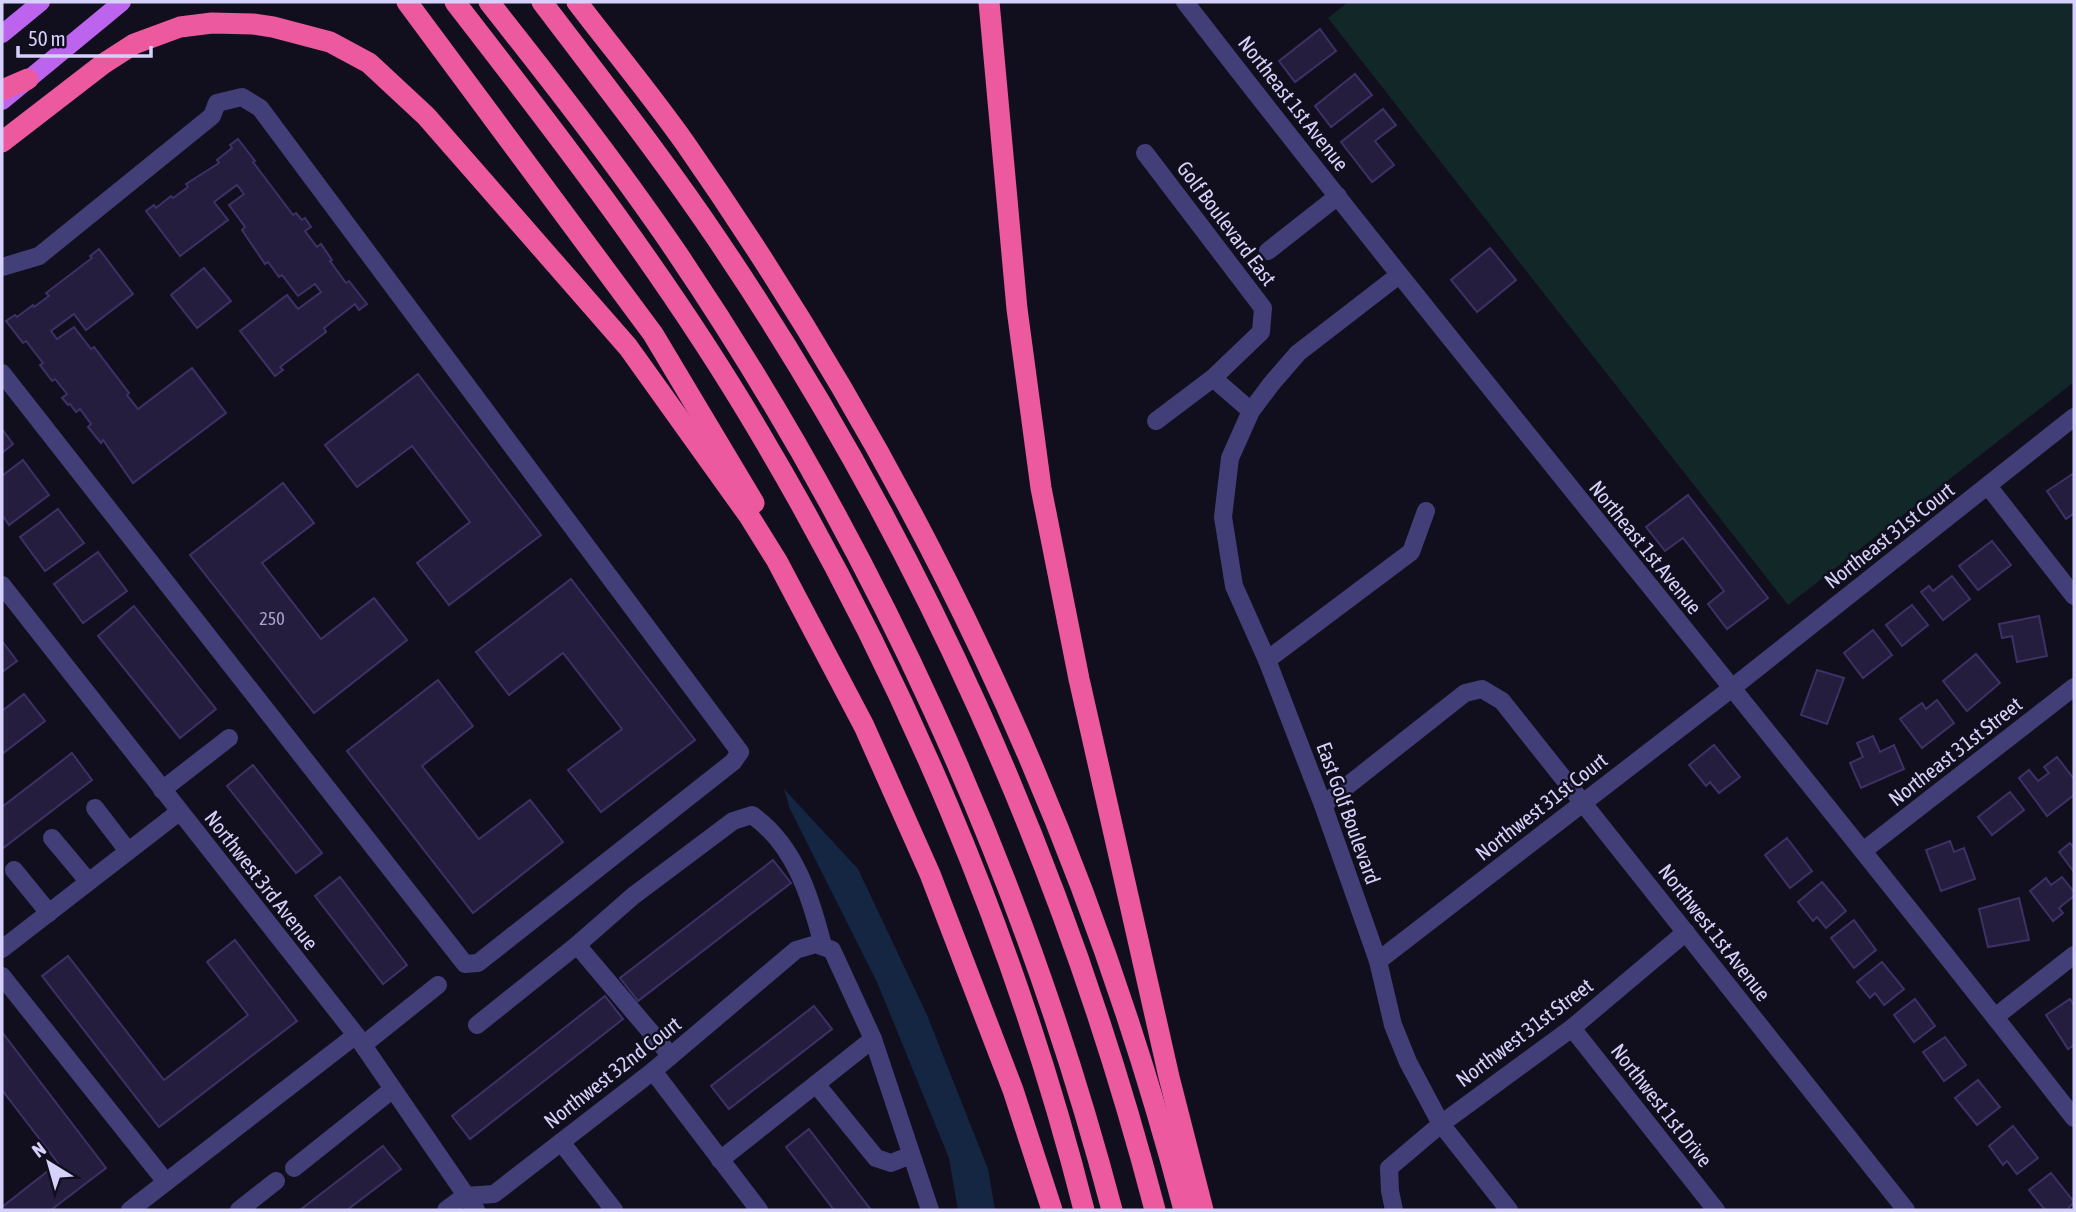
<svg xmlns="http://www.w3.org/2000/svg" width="2076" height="1212" font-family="'Asap Condensed',sans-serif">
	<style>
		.green { fill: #122727 }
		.water { fill: #142642 }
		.building { fill: #241d3d; stroke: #3d3166; stroke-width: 2 }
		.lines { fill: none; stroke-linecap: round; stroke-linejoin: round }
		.minor { stroke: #423f78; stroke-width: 18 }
		.major { stroke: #bc64ee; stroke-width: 18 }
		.highway { stroke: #ec599e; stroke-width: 21 }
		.labels { text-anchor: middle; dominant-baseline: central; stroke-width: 5; stroke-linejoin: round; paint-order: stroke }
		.number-label { font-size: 18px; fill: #aaa4cb }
		.street-label { font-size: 21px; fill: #d6d1fa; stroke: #110f1e }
	</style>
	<rect width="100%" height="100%" fill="#110f1e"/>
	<path class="green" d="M1348 2H2074V382L1788 605 1328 18Z"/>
	<path class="water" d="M784 789 858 869 927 1015 988 1169 995 1210H958L949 1158 877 982 790 809Z"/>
	<g class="building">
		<path d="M1320 29 1336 51 1295 82 1279 61Z"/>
		<path d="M1355 74 1372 95 1331 127 1315 106Z"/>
		<path d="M1383 109 1396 125 1375 141 1394 165 1372 182 1341 142Z"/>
		<path d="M238 139 255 161 253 162 293 215 296 213 302 220 305 218 311 227 305 231 317 247 321 244 332 260 330 261 346 283 349 281 367 304 359 310 355 304 324 328 326 332 280 367 283 370 275 376 240 331 287 295 298 309 321 292 315 284 298 296 282 275 279 277 268 262 265 264 242 230 245 227 229 205 244 194 237 185 214 202 228 220 180 256 146 211 154 205 156 208 171 196 173 198 188 187 186 184 219 163 217 160 232 148 230 145Z"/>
		<path d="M1490 248 1516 280 1477 312 1451 280Z"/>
		<path d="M99 249 133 294 86 330 74 314 51 331 57 339 74 327 91 349 94 347 129 393 127 395 138 409 192 368 226 413 133 483 103 440 101 443 88 427 91 424 80 409 76 412 70 404 68 405 62 398 67 394 55 379 52 381 40 365 43 363 26 341 23 343 6 321 15 315 17 317 33 305 34 307 49 296 46 293 92 258 90 256Z"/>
		<path d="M204 268 231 301 197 328 171 295Z"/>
		<path d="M418 374 541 535 449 605 417 563 470 522 412 446 357 487 325 445Z"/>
		<path d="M2 429 13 444 2 453Z"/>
		<path d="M23 460 49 495 9 525 2 515V476Z"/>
		<path d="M2074 473V513L2066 519 2047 491Z"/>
		<path d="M283 483 314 523 262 563 321 639 374 598 407 640 314 713 190 555Z"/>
		<path d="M1688 495 1768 598 1727 629 1708 604 1724 591 1683 538 1665 551 1646 527Z"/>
		<path d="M58 509 84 543 45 571 20 537Z"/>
		<path d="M1992 541 2011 565 1978 590 1959 566Z"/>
		<path d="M98 552 127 591 83 623 54 584Z"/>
		<path d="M1952 576 1970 599 1943 620 1921 592 1929 586 1933 591Z"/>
		<path d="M571 579 695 740 601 812 568 770 622 729 563 653 509 695 476 652Z"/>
		<path d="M1912 605 1928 625 1902 646 1886 625Z"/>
		<path d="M134 606 216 709 180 738 98 636Z"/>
		<path d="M2039 616 2047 656 2017 662 2012 636 2002 638 1999 624Z"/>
		<path d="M1873 630 1892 655 1863 678 1844 653Z"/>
		<path d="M2 641 17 661 2 672Z"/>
		<path d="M1976 654 2000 683 1967 711 1943 681Z"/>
		<path d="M1817 670 1844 678 1827 724 1801 715Z"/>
		<path d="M438 680 473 726 422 766 479 839 530 800 563 842 473 913 347 751Z"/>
		<path d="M24 694 45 721 2 754V711Z"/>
		<path d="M1937 700 1954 723 1922 748 1900 719 1922 703 1926 709Z"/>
		<path d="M1873 736 1880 752 1894 745 1904 769 1861 788 1850 763 1863 757 1857 743Z"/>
		<path d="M1714 745 1740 777 1719 793 1710 782 1706 786 1689 765Z"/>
		<path d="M72 753 92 780 2 849V807Z"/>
		<path d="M2057 757 2074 779V795L2047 816 2019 778 2029 770 2038 781 2049 773 2044 767Z"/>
		<path d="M253 765 322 853 296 873 227 786Z"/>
		<path d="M2010 792 2024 810 1992 835 1978 817Z"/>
		<path d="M1787 838 1812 871 1790 888 1765 855Z"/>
		<path d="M1950 841 1954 852 1964 848 1975 879 1941 891 1926 850Z"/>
		<path d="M2070 843 2074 848V872L2059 852Z"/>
		<path d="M773 860 791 883 638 1001 620 978Z"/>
		<path d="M340 877 407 965 383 984 315 896Z"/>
		<path d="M2062 877 2074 892V896L2059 908 2063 913 2053 921 2030 891 2046 878 2051 885Z"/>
		<path d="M1822 882 1846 911 1826 928 1817 917 1813 921 1798 902Z"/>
		<path d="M2019 898 2029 940 1988 947 1979 909Z"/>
		<path d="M1854 920 1876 950 1854 968 1831 938Z"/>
		<path d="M235 940 297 1021 159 1127 42 976 68 956 164 1080 248 1015 207 962Z"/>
		<path d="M1882 962 1904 989 1884 1005 1875 993 1870 998 1857 982Z"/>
		<path d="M605 996 623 1019 470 1139 452 1116Z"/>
		<path d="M1915 999 1935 1026 1914 1042 1894 1015Z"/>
		<path d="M2070 999 2074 1005V1045L2068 1049 2046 1015Z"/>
		<path d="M814 1006 832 1029 729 1109 711 1086Z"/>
		<path d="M2 1032 106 1168 51 1210H2V1207L58 1163 2 1090Z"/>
		<path d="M1945 1037 1966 1065 1944 1081 1923 1052Z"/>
		<path d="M1978 1080 2000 1107 1977 1125 1955 1098Z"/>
		<path d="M2013 1126 2038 1158 2017 1174 2007 1161 2003 1165 1989 1146Z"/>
		<path d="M809 1129 871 1210H834L786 1147Z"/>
		<path d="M383 1146 401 1169 347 1210H300Z"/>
		<path d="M2051 1173 2074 1202 2067 1210H2045L2029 1190Z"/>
	</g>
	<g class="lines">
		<g class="minor">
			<path d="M1185 2C1476 378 1782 743 2074 1118"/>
			<path d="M1145 153 1263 308 1261 332 1213 378 1251 411"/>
			<path d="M1268 251 1338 196"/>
			<path d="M2 267 39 256 212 116 217 103 242 97 260 108 740 752 733 762 478 963 465 964 2 373"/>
			<path d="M1399 275 1298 353 1272 383 1251 411 1230 458 1223 517 1234 586 1267 660 1323 805 1378 961 1393 1025 1408 1062 1441 1124 1509 1210"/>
			<path d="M1156 421 1213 378"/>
			<path d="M1988 486 2074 596"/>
			<path d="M2 585 356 1035 476 1210"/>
			<path d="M1267 660 1411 552 1426 511"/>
			<path d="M162 790 229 738"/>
			<path d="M1323 805 1465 693 1482 689 1502 701 1906 1210"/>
			<path d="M95 808 128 851"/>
			<path d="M52 838 88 881"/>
			<path d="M1863 851 2074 687"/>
			<path d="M14 870 49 913"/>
			<path d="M577 945 671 1056"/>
			<path d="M2 949 179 812"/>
			<path d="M1378 961 1732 688 2074 417"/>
			<path d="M2 976 166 1182"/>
			<path d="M1995 1017 2074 955"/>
			<path d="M477 1025 577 945 633 896 733 821 752 815C795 845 811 898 823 946"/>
			<path d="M1572 1028 1716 1210"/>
			<path d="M873 1039 930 1210"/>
			<path d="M363 1045 438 985"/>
			<path d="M653 1071 759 1210"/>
			<path d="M816 1084 876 1158 891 1163 911 1155"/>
			<path d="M561 1142 614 1210"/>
			<path d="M294 1168 393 1089"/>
			<path d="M130 1210 356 1035"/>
			<path d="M239 1210 276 1181"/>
			<path d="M446 1210 465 1196 494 1194 653 1071 796 950 816 944 832 950 873 1039 720 1160"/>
			<path d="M1394 1210 1390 1191 1389 1168 1441 1124 1572 1028 1686 932"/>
		</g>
		<g class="major">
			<path d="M2 34 41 2"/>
			<path d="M2 101 122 2"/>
		</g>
		<g class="highway">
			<path d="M407 2 653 334 754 503"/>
			<path d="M455 2C562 140 669 279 758 430 902 672 1015 937 1084 1210"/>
			<path d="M489 2C553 83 617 165 675 250 873 543 1022 868 1112 1210"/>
			<path d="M542 2C601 80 662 157 717 239 917 535 1065 865 1155 1210"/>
			<path d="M577 2C613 49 651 95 685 143 915 474 1082 820 1184 1210"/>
			<path d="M989 2 1017 309 1041 488 1079 679 1169 1077 1203 1210"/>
			<path d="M2 90 28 79"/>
			<path d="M2 142 103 64 134 44 180 27 212 23 253 24 273 27 330 42 369 63 426 116 628 347 749 516 777 561 864 726 930 874 1013 1090 1052 1210"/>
		</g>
	</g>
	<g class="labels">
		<g class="number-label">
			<text x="272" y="618">250</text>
		</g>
		<g class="street-label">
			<text transform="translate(1294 103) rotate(52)">Northeast 1st Avenue</text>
			<text transform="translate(1227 223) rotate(53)">Golf Boulevard East</text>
			<text transform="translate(1889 535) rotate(-38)">Northeast 31st Court</text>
			<text transform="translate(1646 547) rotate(51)">Northeast 1st Avenue</text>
			<text transform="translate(1955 751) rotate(-38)">Northeast 31st Street</text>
			<text transform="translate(1541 806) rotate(-38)">Northwest 31st Court</text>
			<text transform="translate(1349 813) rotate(70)">East Golf Boulevard</text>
			<text transform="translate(262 880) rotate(52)">Northwest 3rd Avenue</text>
			<text transform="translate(1715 932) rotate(52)">Northwest 1st Avenue</text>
			<text transform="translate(1524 1032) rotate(-37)">Northwest 31st Street</text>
			<text transform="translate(612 1072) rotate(-38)">Northwest 32nd Court</text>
			<text transform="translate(1662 1105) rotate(52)">Northwest 1st Drive</text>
		</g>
	</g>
	<rect width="2076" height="1212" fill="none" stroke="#d6d1fa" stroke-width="7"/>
	<g transform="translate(49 1163) rotate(323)" stroke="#110f1e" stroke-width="5" paint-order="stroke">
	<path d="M0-5L12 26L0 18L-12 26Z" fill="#d6d1fa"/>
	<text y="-10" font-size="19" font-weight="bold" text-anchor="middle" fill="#d6d1fa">N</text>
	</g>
	<path d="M18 46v10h133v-10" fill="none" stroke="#d6d1fa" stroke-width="3.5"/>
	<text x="28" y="46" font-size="21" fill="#d6d1fa" stroke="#110f1e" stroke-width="5" paint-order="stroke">50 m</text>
</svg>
